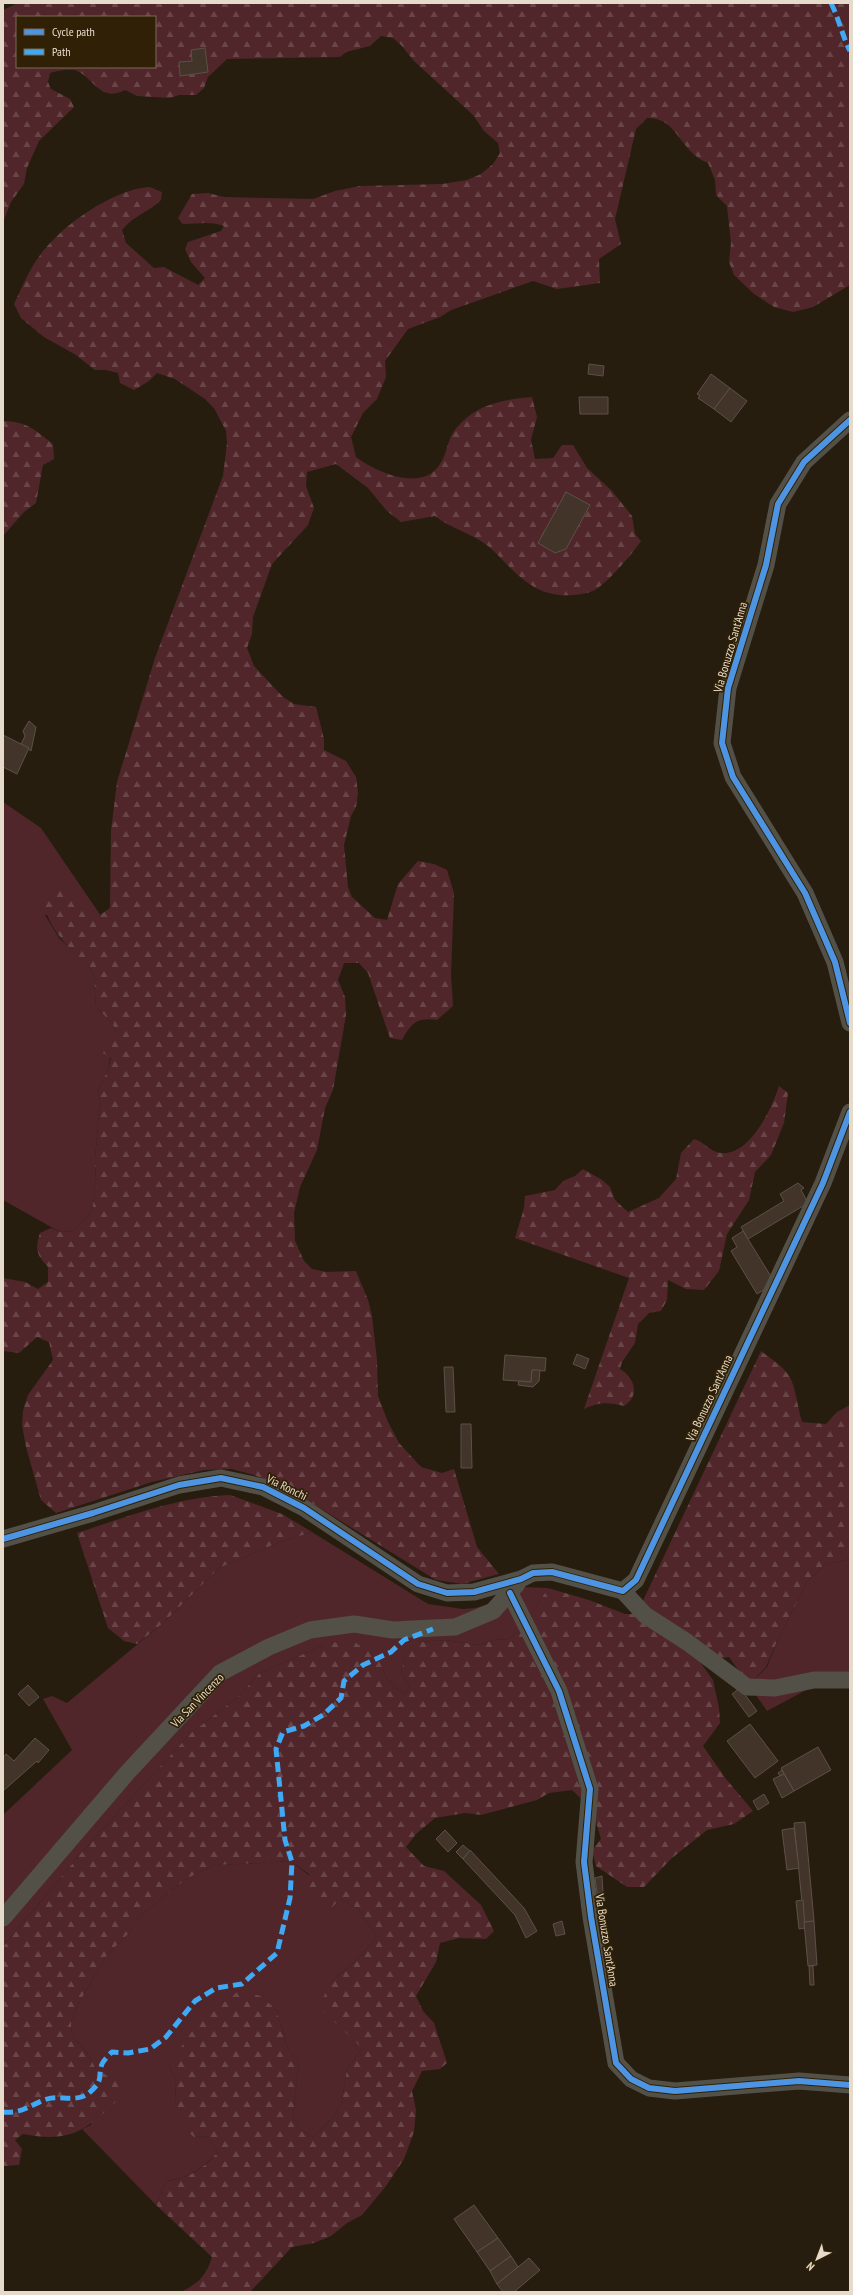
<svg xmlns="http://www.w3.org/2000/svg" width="853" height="2295" font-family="'PT Sans Narrow',sans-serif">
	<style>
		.green { fill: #50262b }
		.forest { fill: url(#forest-firs); fill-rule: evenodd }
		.building { fill: #423429; stroke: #5b5148 }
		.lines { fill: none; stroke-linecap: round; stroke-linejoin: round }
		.minor { stroke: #535147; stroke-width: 17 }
		.quiet { stroke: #3fa9f5; stroke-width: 5; stroke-dasharray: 10 5; stroke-linecap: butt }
		.cycleway-casing { stroke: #302005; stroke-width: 8 }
		.cycleway { stroke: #4d94e3; stroke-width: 6 }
		.labels { text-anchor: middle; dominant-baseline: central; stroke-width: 3.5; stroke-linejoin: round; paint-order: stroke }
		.street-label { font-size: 12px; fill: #e6dbcb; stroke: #302005 }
	</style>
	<defs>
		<pattern id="forest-firs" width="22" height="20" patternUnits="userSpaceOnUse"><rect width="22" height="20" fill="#50262b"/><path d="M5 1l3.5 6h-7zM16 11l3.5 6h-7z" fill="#694548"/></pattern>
	</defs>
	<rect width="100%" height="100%" fill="#261d0f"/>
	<g class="green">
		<path d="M3 802 41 828 101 916 92 911 45 915 59 938 91 969 94 976 96 1007 113 1024 115 1031 108 1070 98 1090 100 1102 95 1159 96 1184 92 1211 74 1231 60 1232 3 1200Z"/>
		<path d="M312 1532 428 1604 463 1609 475 1608 516 1596 525 1587 548 1588 524 1626 510 1639 493 1640 479 1645 445 1640 419 1642 406 1655 401 1673 410 1686 404 1695 387 1679 378 1658 324 1645 260 1673 237 1698 191 1733 82 1852 3 1947V1815L72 1750 43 1699 52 1696 67 1703 163 1623 219 1568 275 1544Z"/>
		<path d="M850 1559V1683L821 1682 767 1711 749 1685 767 1667 778 1639 807 1582 825 1564Z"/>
		<path d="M273 1861 292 1862 340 1899 357 1908 377 1936 363 1954 330 1983 362 2048 347 2069 341 2105 332 2119 313 2137 300 2130 293 2115 299 2061 288 2049 276 2009 169 2065 175 2079 176 2105 194 2137 206 2136 218 2152C203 2168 188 2179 166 2181L156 2205 82 2129 91 2125 96 2069 88 2054 72 2035 71 2022 77 2006 107 1955 130 1932 140 1916 186 1879 214 1865 263 1863Z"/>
	</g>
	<g class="forest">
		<path d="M18 3H850V285L813 307 793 312 774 307 754 294 734 275 729 262 731 243 727 206 716 195 715 180 708 163C679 152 678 117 647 118L636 129 615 219 621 244 599 259 600 283 557 289 533 281 451 310 440 317 408 329 385 361 386 377 377 399 363 413 351 437 356 457C376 472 422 493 440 464 450 449 445 438 462 422 480 403 508 399 532 397L537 417 531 440 535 459 553 458 562 445H573L587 468 612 491 632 516 635 534 641 541C633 553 606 585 593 591 574 598 548 597 531 585 515 575 502 558 488 546 472 533 451 529 435 516L401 522 387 511 368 488 336 464 307 472 306 486 314 508 308 525 272 564 253 617 252 634 247 648 254 666 283 697 294 704 316 707 324 739V750L346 761 356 777 358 793 356 807 351 816 344 845 348 887 352 897 375 918 387 920 398 884 418 861 434 864 447 870 454 893 451 975 453 1006 437 1020C417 1017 411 1023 402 1040L390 1038 368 973 359 963H344L338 980 345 997 346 1015 333 1090 325 1108 317 1150 300 1187 294 1213 295 1241 304 1261 312 1269 326 1272 356 1271 368 1300 372 1316 377 1360 378 1396 388 1422 399 1443 421 1467 442 1473 454 1469 477 1547 499 1574 462 1584 436 1580 294 1492 254 1475 232 1469 204 1470 152 1482 56 1513 41 1500 26 1447 22 1425 23 1411 28 1395 53 1360 49 1342 37 1337 19 1353 3 1351V1278L25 1282 38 1289 48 1282V1267C36 1254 35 1249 40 1233L51 1228 60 1232 74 1231 92 1211 96 1184 95 1159 100 1102 98 1090 108 1070 111 1058 103 1053 107 1036 115 1031 113 1024 96 1007 94 976 91 969C70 949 48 930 43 900L53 892 66 888 92 911 100 915 110 908 111 831 117 782 155 658 223 476 227 443 226 431 214 408 205 399 175 379 157 373 149 381 134 390 120 383 118 373 106 370H95L76 355 44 337 21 318 14 304C21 290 27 274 36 261 56 229 111 190 148 187 152 187 158 191 162 192L161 200C149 212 133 216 122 230L126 243 154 268 164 267 198 285 205 278 191 262 185 249 188 242 221 231 224 226C209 221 199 224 183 224L178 218 192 194 208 193 224 197 313 199 335 191 360 186 442 184 467 180 481 174 493 164 500 153 498 143 484 131 473 115 414 61 402 46 393 38 381 36 370 46 346 52 340 57 227 59 208 77 204 88 196 95H179L170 98 137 96 125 90C99 104 92 74 74 70 66 69 57 71 50 73L48 82 51 89 70 99 74 107 39 141 27 168 24 184 11 202 3 222V10ZM17 17H155V67H17Z"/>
		<path d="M3 421C26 421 35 430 53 444L54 459 43 465 36 503 24 512 3 536Z"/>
		<path d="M779 1086 788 1093 784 1123 771 1155 755 1172 749 1200 727 1234 719 1271 704 1290 686 1289 668 1280 667 1300 661 1311 649 1313 638 1324 635 1343 622 1362 620 1369C634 1377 641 1395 624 1406 608 1402 599 1402 584 1409L629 1278 515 1238 524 1208 525 1196 555 1190 563 1181 575 1176 583 1169 602 1180 610 1187 615 1200 628 1212 659 1198 676 1179 681 1153 694 1139C705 1142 710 1152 721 1153 750 1156 772 1108 779 1086Z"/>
		<path d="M761 1351C771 1359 788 1369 792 1382 797 1395 798 1409 802 1422L826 1424 837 1412 850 1405V1559L825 1564 807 1582 778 1639 766 1667 749 1685 729 1657 700 1662 713 1680 719 1708 720 1723 703 1746 726 1779 753 1811 734 1824 707 1830 672 1858 644 1887H627L596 1866 592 1850 601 1839 592 1809 572 1790 549 1793 537 1800 481 1815 465 1813 435 1818 416 1834 406 1847 424 1866 444 1871 481 1905 494 1931 486 1939 459 1938 440 1943 436 1962 416 1996 423 2011 434 2023 447 2063 440 2069 422 2071 412 2091 416 2110 414 2132 404 2159 386 2186 362 2215 347 2223 331 2236 314 2243 292 2247 250 2292H180C197 2285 207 2275 212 2257L156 2205 166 2181C188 2179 203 2169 218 2152L206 2136 194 2137 185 2129 176 2105 175 2079 169 2065 192 2031 208 2014 240 1990 260 1996 276 2009 288 2049 299 2061 293 2115 300 2130 313 2137 332 2119 341 2105 347 2069 362 2048 319 2007 330 1983 363 1954 377 1936 357 1908 340 1899 331 1908 309 1900V1874L292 1862 273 1861 263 1863 214 1865 186 1879 140 1916 130 1932 107 1955 77 2006 71 2022 72 2035 88 2054 96 2069 120 2083 119 2099C85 2131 71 2143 23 2134L15 2140 22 2149 19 2165 3 2166V1947L82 1852 191 1733 237 1698 260 1673 324 1645 350 1639 378 1658 387 1679 404 1695 410 1686 401 1673 406 1654 419 1642 445 1640 479 1645 493 1640 510 1639 524 1626 548 1588 589 1600 625 1614H633L639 1609Z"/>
		<path d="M230 1495 282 1514 312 1532 275 1544 219 1568 163 1623 137 1644 124 1641 108 1628 77 1533C127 1517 177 1497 230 1495Z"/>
	</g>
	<g class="building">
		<path d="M205 48 208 72 180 76 179 62 192 61 191 50Z"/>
		<path d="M589 364 604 366 603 376 588 374Z"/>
		<path d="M711 374 730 388 714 409 698 398 700 396 697 394Z"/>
		<path d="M730 388 747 401 731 422 714 409Z"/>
		<path d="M579 397H608V414H580Z"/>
		<path d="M566 492 590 505 566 549 555 553 538 543Z"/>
		<path d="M29 721 36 727 31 751 21 744 25 736 23 731Z"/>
		<path d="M3 735 29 748 17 774 3 767Z"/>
		<path d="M798 1183 804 1188 801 1190 808 1203 748 1239 741 1227 784 1201 780 1194Z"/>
		<path d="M743 1231 775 1283 757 1294 731 1251 737 1247 732 1238Z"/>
		<path d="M577 1354 589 1359 585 1369 573 1364Z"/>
		<path d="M505 1355 546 1358 545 1371 532 1370 531 1382 503 1380Z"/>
		<path d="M444 1367H453L455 1412H446Z"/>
		<path d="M532 1370H540L539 1381 533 1387 518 1385 519 1381 531 1382Z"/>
		<path d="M461 1424H471L472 1468H461Z"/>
		<path d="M28 1685 39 1697 29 1706 18 1694Z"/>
		<path d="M740 1688 757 1711 749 1717 732 1694Z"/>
		<path d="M750 1724 778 1761 755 1778 727 1741Z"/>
		<path d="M35 1738 49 1750 38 1763 37 1761 3 1791V1758L6 1754 14 1761Z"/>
		<path d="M818 1747 831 1770 794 1791 781 1768Z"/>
		<path d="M782 1770 784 1774 780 1776 778 1773Z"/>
		<path d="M784 1774 794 1791 782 1798 773 1779Z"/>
		<path d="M764 1794 769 1803 758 1810 753 1801Z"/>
		<path d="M805 1822 814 1921 804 1922 794 1823Z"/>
		<path d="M794 1828 799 1868 787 1870 782 1830Z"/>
		<path d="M445 1830 457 1843 448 1852 436 1839Z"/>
		<path d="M463 1845 470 1851 463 1859 456 1852Z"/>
		<path d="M470 1850 524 1908 537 1931 526 1938 515 1915 463 1859Z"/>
		<path d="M602 1876 603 1893H597L595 1878Z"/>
		<path d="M803 1900 805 1928 799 1929 796 1901Z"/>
		<path d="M562 1921 565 1934 556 1936 553 1924Z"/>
		<path d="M814 1921 817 1965 808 1966 804 1922Z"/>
		<path d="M809 1966H813L814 1985H810Z"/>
		<path d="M474 2205 498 2238 477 2252 454 2219Z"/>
		<path d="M498 2238 511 2256 490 2271 477 2252Z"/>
		<path d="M511 2256 518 2267 497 2284 490 2271Z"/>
		<path d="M529 2258 540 2270 514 2292H503L497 2284Z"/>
	</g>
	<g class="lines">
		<g class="minor">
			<path d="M850 420 804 462 778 504 766 565 728 688 722 743 733 777 805 893 835 962 850 1023"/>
			<path d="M3 1539 93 1513 179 1485 221 1478 263 1487 304 1508 418 1584 447 1593 474 1592 521 1579 533 1573 552 1572 623 1591 636 1580 823 1183 850 1112"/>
			<path d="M623 1591 645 1615 687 1642 747 1687 775 1688 814 1680H850"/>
			<path d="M510 1593 559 1691 590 1789 584 1862 591 1917 616 2063 631 2079 649 2088 675 2091 799 2081 850 2085"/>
			<path d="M3 1918 127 1773 220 1673 269 1647 310 1630 354 1624 393 1630 455 1627 493 1611 517 1584"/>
		</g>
		<g class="quiet">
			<path d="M831 3C839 19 842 35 850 51"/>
			<path d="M3 2112C23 2114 29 2105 47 2099 59 2095 77 2103 89 2093 105 2079 97 2078 102 2064 104 2060 109 2055 112 2052L128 2053 150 2049 166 2037 195 2001 216 1988 242 1984 277 1953 290 1898 292 1862 285 1840 276 1749 283 1732 304 1726 323 1715 341 1698 344 1681 363 1665 391 1652 404 1640 433 1629"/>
		</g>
		<g class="cycleway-casing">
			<g id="cycleway">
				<path d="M850 420 804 462 778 504 766 565 728 688 722 743 733 777 805 893 835 962 850 1023"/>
				<path d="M3 1539 93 1513 179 1485 221 1478 263 1487 304 1508 418 1584 447 1593 474 1592 521 1579 533 1573 552 1572 623 1591 636 1580 823 1183 850 1112"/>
				<path d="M510 1593 559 1691 590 1789 584 1862 591 1917 616 2063 631 2079 649 2088 675 2091 799 2081 850 2085"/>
			</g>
		</g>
		<use href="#cycleway" class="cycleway"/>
	</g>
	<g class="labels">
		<g class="street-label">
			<text transform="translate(730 647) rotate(-74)">Via Bonuzzo Sant'Anna</text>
			<text transform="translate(709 1398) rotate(-65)">Via Bonuzzo Sant'Anna</text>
			<text transform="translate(287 1487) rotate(26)">Via Ronchi</text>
			<text transform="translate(197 1700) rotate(-46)">Via San Vincenzo</text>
			<text transform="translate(607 1940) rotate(81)">Via Bonuzzo Sant'Anna</text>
		</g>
	</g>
	<rect width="853" height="2295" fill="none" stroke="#e6dbcb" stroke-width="8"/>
	<rect x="16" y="16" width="140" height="52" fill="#302005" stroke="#796b54"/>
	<rect x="24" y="29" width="20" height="6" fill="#4d94e3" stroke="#796b54"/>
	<text x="52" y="36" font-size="12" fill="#e6dbcb">Cycle path</text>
	<rect x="24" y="49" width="20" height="6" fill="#3fa9f5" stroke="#796b54"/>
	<text x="52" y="56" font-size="12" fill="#e6dbcb">Path</text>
	<g transform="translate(817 2259) rotate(222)" stroke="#302005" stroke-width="3" paint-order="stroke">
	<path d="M0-3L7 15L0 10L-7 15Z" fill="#e6dbcb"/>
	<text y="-6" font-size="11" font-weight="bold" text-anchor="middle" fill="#e6dbcb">N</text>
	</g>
</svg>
